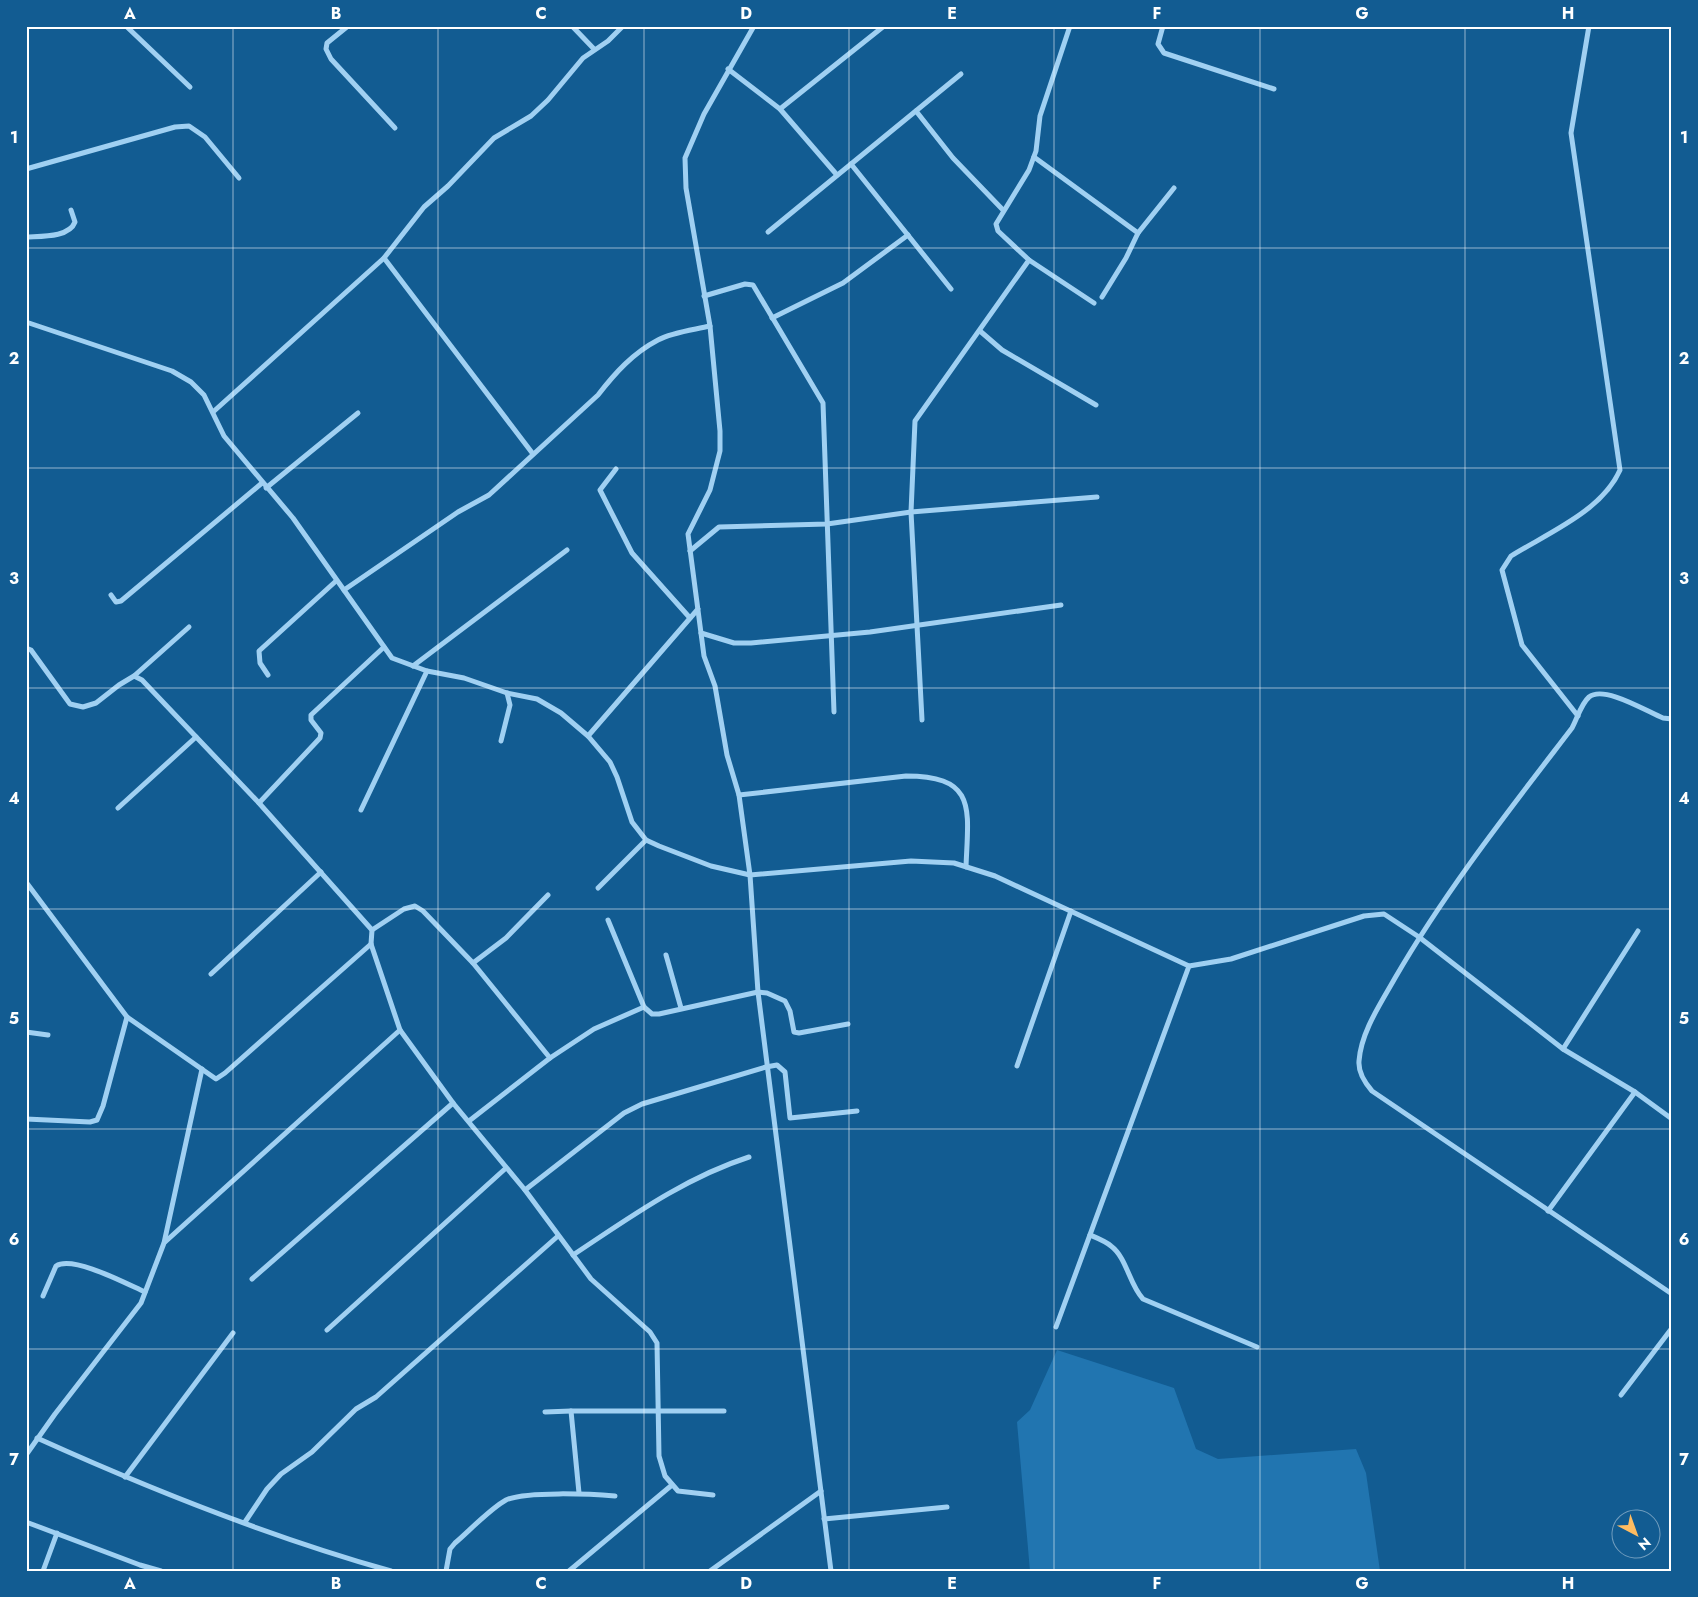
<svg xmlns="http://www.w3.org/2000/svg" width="1698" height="1597" font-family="Jost,sans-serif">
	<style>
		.green { fill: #2175b0 }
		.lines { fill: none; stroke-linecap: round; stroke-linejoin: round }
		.street { stroke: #a0d0f2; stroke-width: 5 }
		.grid { fill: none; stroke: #fff; stroke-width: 1; stroke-opacity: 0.55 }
		.neatline { fill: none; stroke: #fff; stroke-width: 2 }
		.grid-label { font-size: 16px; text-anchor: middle; font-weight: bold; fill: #fff }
	</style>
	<rect width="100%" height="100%" fill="#125c92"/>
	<path class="green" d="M1057 1350 1174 1388 1196 1449 1218 1459 1356 1449 1366 1473 1380 1571H1030L1017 1422 1030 1410Z"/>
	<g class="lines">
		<g class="street">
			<path d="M126 26 190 87"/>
			<path d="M348 26 327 43 326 49 331 59 395 128"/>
			<path d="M572 26 594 49"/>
			<path d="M754 26 704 114 685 158 686 188 710 326 720 431V451L710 490 688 534 704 656 715 686 727 755 739 795 750 875 758 992 831 1571"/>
			<path d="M1163 26 1158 44 1164 53 1274 89"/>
			<path d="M728 69 780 109 837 175"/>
			<path d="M780 109 884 26"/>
			<path d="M916 111 953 158 1003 210"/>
			<path d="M1034 157 1138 233"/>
			<path d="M851 164 951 289"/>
			<path d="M26 169 175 127 189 126 205 137 239 178"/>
			<path d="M768 232 961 74"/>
			<path d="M26 237C40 236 69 238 75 222L71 210"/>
			<path d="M384 258 533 454"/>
			<path d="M1029 260 1094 303"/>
			<path d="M704 296 745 284 753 285 823 403 834 712"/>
			<path d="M1102 297 1126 258 1138 233 1174 188"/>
			<path d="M772 318 843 283 908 235"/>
			<path d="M26 322 172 371 191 382 204 395 224 436 293 518 392 658 427 671 464 678 507 693 537 699 561 713 588 736 610 762 617 777 632 822 646 840 659 846 711 866 750 875 911 861 954 863 995 876 1189 966 1231 959 1364 916 1384 914 1419 937 1563 1049 1635 1092 1672 1119"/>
			<path d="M980 331 1002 350 1096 405"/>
			<path d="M213 412 384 258 424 207 448 186 494 138 531 116 548 100 583 58 608 41 623 26"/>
			<path d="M616 469 600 490 632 553 690 618"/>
			<path d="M266 488 358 413"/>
			<path d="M690 551 719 527 827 524 911 512 1097 497"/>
			<path d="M344 590 458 512 489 495 598 395C615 373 633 353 658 340 673 332 693 330 710 326"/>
			<path d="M111 595 116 602 121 601 262 483"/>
			<path d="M701 633 734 643H751L870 632 1061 605"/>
			<path d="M26 648 31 650 70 704 83 707 96 703 119 685 134 676 142 680 259 803 372 930 371 944 400 1030 453 1103 525 1190 591 1279 650 1332 657 1343 659 1456 665 1476 678 1491 713 1495"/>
			<path d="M413 666 567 550"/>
			<path d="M268 675 260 663 259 651 336 581"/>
			<path d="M134 676 189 627"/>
			<path d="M1578 716 1522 645 1502 570 1511 556C1548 533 1602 511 1620 470L1571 133 1589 26"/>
			<path d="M1672 719 1663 718C1646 711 1604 685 1589 697 1581 704 1577 719 1572 728 1510 809 1446 890 1395 978 1381 1003 1361 1032 1359 1061 1358 1073 1365 1083 1372 1091L1672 1294"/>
			<path d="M922 720 911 512 915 421 1029 260 998 231 996 224 1029 170 1036 151 1040 116 1070 26"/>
			<path d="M588 736 698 609"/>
			<path d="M501 741 510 705 507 693"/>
			<path d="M739 795 906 776C978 776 968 810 966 867"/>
			<path d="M259 803 320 738 321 733 311 720V715L384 647"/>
			<path d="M118 808 196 737"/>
			<path d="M361 810 427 671"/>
			<path d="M26 882 127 1017 216 1079 225 1073 371 944"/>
			<path d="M598 888 646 840"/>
			<path d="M372 930 404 909 415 906 423 911 473 963 550 1058 469 1121"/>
			<path d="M666 955 681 1008"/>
			<path d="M473 963 506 938 548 895"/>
			<path d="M211 974 321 872"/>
			<path d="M644 1007 652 1014H659L758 992 767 993 785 1001 790 1011 794 1032 799 1033 848 1024"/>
			<path d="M26 1032 48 1035"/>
			<path d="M1563 1049 1638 931"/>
			<path d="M550 1058 594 1029 644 1007 608 920"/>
			<path d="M1017 1066 1071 911"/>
			<path d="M26 1119 90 1122 97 1120 103 1106 127 1017"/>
			<path d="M525 1190 624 1113 642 1104 766 1067 777 1065 785 1072 790 1118 857 1111"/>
			<path d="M1548 1211 1635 1092"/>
			<path d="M1090 1235C1097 1238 1105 1241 1111 1246 1127 1258 1129 1284 1143 1299L1257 1347"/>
			<path d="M165 1242 400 1030"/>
			<path d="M573 1255C629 1218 684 1178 749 1157"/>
			<path d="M252 1279 453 1103"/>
			<path d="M43 1296 56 1266C73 1255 127 1284 145 1292"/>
			<path d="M1056 1327 1189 966"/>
			<path d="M327 1330 506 1168"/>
			<path d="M1621 1395 1672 1328"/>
			<path d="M545 1412 571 1411"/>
			<path d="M37 1438C152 1490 270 1537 391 1571"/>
			<path d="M26 1455 55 1414 141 1303 164 1243 202 1069"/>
			<path d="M125 1477 233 1333"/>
			<path d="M579 1493 571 1411H724"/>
			<path d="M824 1519 947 1507"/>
			<path d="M26 1522 140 1565 161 1571"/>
			<path d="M245 1522 267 1489 281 1474 312 1452 356 1409 376 1397 558 1236"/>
			<path d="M43 1571 57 1533"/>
			<path d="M446 1571 450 1549 455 1543C468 1532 491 1508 506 1500 525 1491 592 1494 615 1496"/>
			<path d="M569 1571 672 1485"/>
			<path d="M710 1571 821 1491"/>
		</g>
	</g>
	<path class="grid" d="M233 26V1571M438 26V1571M644 26V1571M849 26V1571M1054 26V1571M1260 26V1571M1465 26V1571M26 248H1672M26 468H1672M26 688H1672M26 909H1672M26 1129H1672M26 1349H1672"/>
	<rect width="1698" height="1597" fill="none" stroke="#125c92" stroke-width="55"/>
	<g transform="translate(1636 1534) rotate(139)"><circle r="24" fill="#125c92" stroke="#719dbe"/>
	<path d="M0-4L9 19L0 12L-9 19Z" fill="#ffbc61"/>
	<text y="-8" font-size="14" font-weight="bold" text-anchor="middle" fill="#ffffff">N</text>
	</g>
	<rect x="28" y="28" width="1642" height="1542" class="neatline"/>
	<g class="grid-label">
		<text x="130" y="19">A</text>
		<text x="336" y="19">B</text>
		<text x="541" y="19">C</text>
		<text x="746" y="19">D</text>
		<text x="952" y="19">E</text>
		<text x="1157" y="19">F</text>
		<text x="1362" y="19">G</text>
		<text x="1568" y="19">H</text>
		<text x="14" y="143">1</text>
		<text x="1684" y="143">1</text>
		<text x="14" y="364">2</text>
		<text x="1684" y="364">2</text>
		<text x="14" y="584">3</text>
		<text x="1684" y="584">3</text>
		<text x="14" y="804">4</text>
		<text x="1684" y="804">4</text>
		<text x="14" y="1024">5</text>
		<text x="1684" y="1024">5</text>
		<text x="14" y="1245">6</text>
		<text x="1684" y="1245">6</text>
		<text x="14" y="1465">7</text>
		<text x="1684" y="1465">7</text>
		<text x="130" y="1589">A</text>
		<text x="336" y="1589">B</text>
		<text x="541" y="1589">C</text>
		<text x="746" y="1589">D</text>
		<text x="952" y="1589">E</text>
		<text x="1157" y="1589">F</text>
		<text x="1362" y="1589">G</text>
		<text x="1568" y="1589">H</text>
	</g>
</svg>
